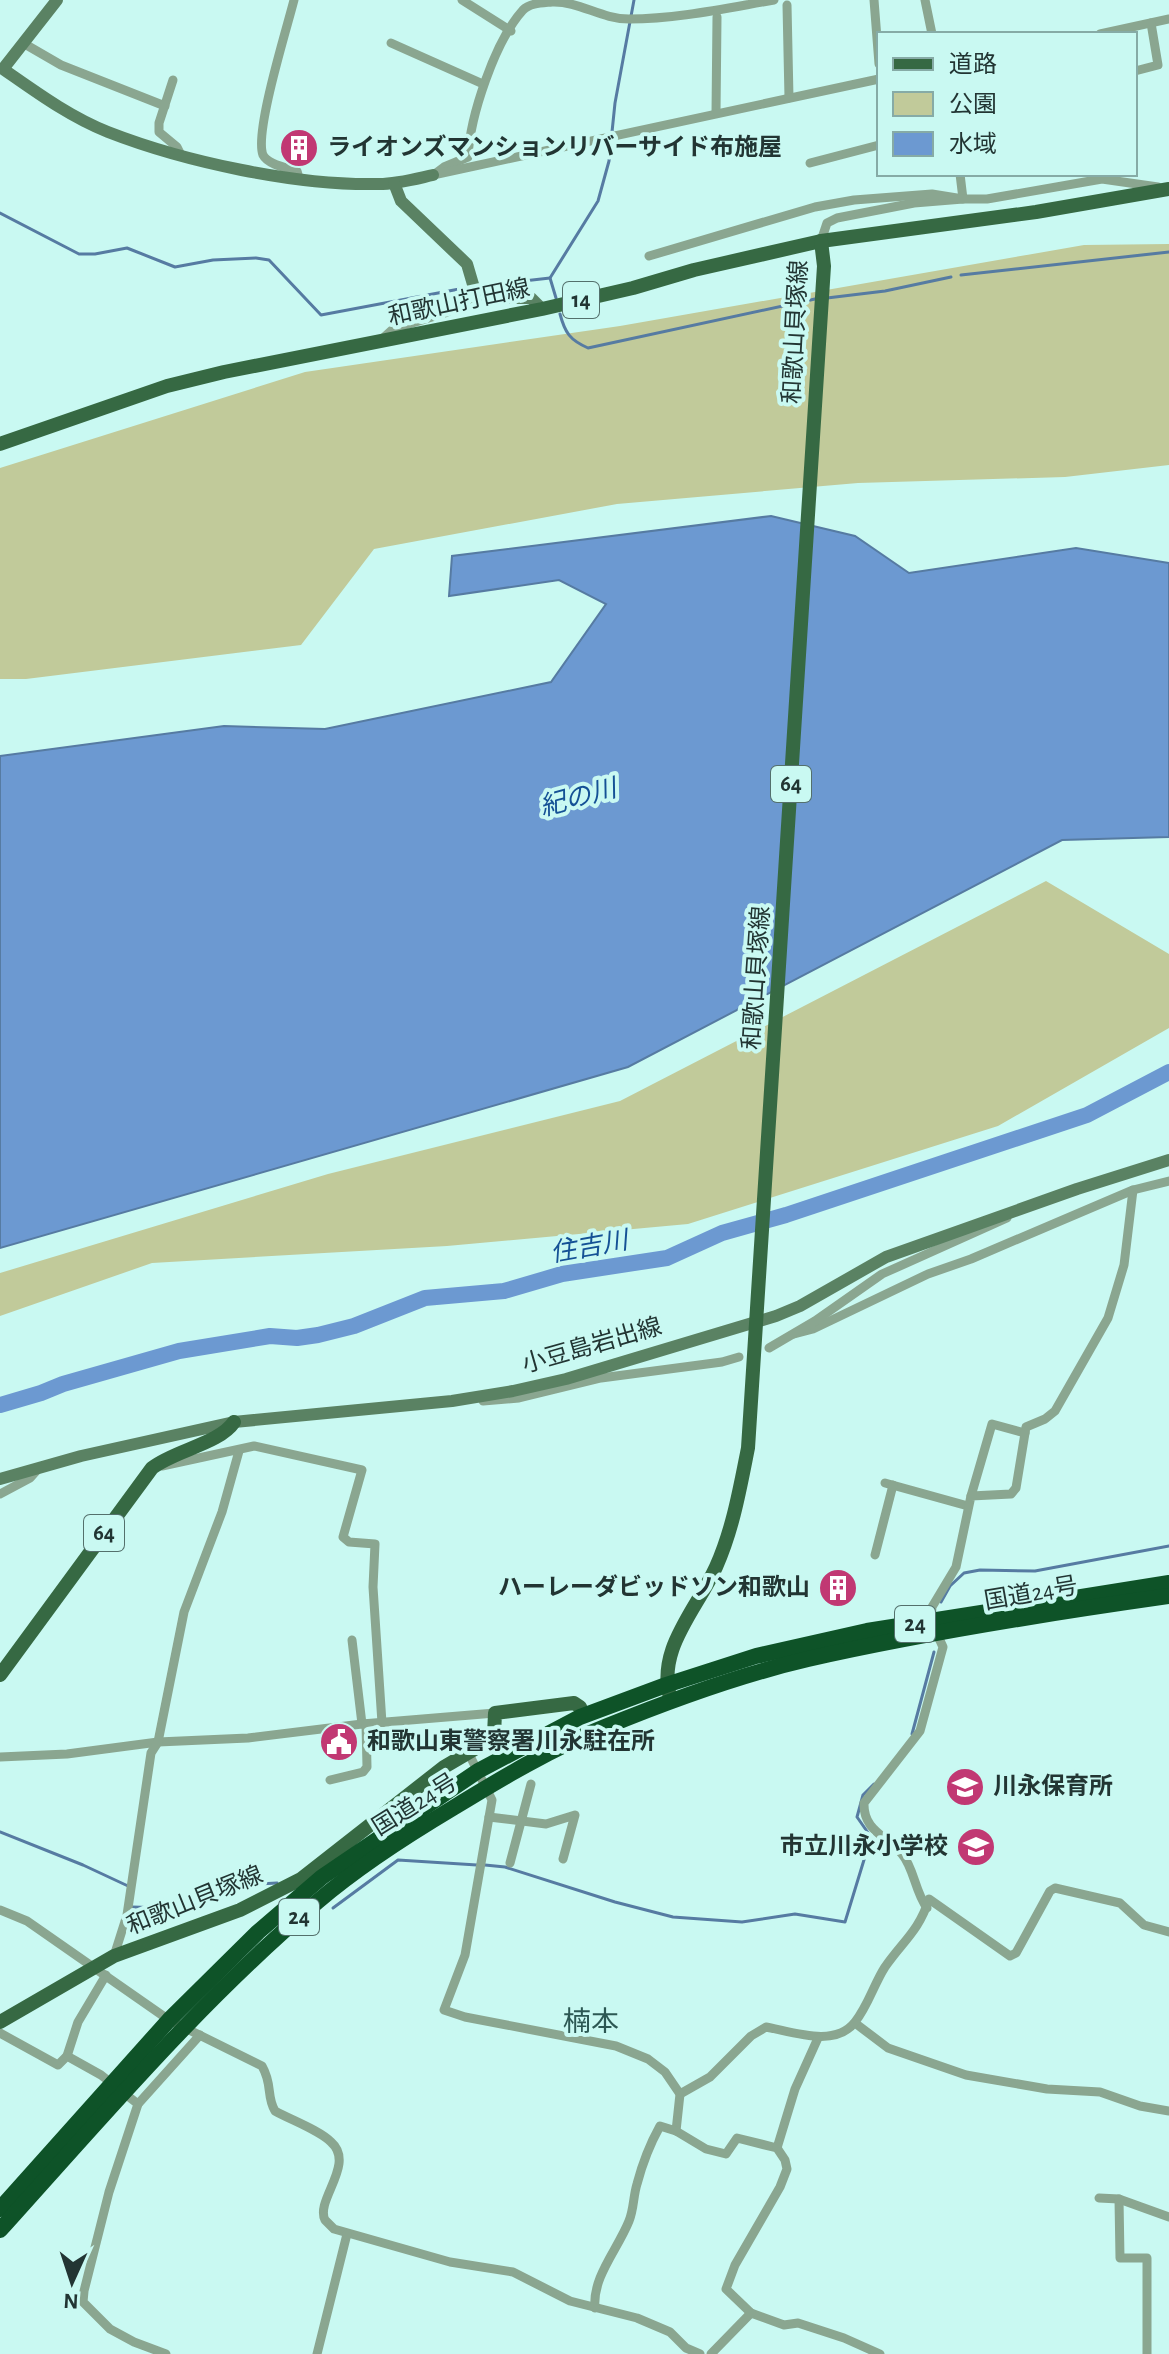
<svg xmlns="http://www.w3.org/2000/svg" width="1169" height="2354" font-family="'Alegreya Sans','Noto Sans JP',sans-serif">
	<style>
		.green { fill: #c1ca9a }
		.water { fill: #6c99d1; stroke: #567ba2; stroke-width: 2 }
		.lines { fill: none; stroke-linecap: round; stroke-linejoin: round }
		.stream { stroke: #567ba2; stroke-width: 3 }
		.river { stroke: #6c99d1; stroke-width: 16 }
		.street { stroke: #8aa690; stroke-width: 9 }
		.secondary { stroke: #5a8263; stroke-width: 12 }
		.primary { stroke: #366943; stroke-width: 14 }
		.highway { stroke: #0e5328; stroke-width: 16 }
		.labels { text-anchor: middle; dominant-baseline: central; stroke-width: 8; stroke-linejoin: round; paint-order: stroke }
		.shield { fill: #c9f9f2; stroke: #54706c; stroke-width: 2 }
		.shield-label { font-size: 22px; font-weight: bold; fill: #223533 }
		.poi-label { font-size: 24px; font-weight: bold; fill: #223533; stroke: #c9f9f2; text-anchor: start }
		.street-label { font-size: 24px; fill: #223533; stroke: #c9f9f2 }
		.water-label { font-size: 26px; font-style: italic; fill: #145195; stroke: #c9f9f2 }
		.quarter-label { font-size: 28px; fill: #2c5853; stroke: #c9f9f2 }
	</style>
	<rect width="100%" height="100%" fill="#c9f9f2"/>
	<g class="green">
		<path d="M1169 244V465L1065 477 858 483 617 504 374 549 301 645 26 679H0V468L305 372 620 326 1084 245Z"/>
		<path d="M1046 881 1169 954V1028L998 1126 688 1224 447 1246 152 1263 0 1316V1273L328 1174 620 1101Z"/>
	</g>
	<path class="water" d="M771 516 855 536 909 573 1076 548 1169 563V837L1062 840 628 1067 0 1248V756L224 726 325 729 551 682 606 604 559 580 449 596 452 556Z"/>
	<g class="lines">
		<g class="stream">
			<path d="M0 213 79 254H95L127 248 175 267 213 260 256 258 269 260 321 315 470 287"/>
			<path d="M961 275 1169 252"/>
			<path d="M478 286 550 278"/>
			<path d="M556 298 550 278 598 201 609 161 615 103 634 0"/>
			<path d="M827 298 885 291 951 277"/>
			<path d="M560 314C565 333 570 340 588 348L815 299"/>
			<path d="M941 1602 950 1586 964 1573 980 1570 1035 1571 1169 1546"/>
			<path d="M912 1734 934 1652"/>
			<path d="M0 1832 83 1865 128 1886"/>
			<path d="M485 1865 505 1867 615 1902 673 1917 742 1922 795 1914 845 1922 871 1837 857 1817 863 1795 874 1784"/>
			<path d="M132 1907 166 1908 190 1905 224 1886 277 1883"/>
			<path d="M333 1908 398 1860 477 1865"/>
		</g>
		<path class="river" d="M0 1405 41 1393 63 1384 179 1351 270 1336 297 1338 318 1335 354 1326 425 1298 504 1291 562 1274 667 1258 722 1233 786 1215 1087 1115 1169 1072"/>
		<g class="street">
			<path d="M294 0C287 28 254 133 263 155 268 165 288 168 297 171L299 178"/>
			<path d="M462 0 511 31"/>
			<path d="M874 0 879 64"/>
			<path d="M925 0 932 34"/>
			<path d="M787 5 789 98"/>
			<path d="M1100 34 1169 19"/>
			<path d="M23 43 61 65 165 106"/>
			<path d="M391 43 483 84"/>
			<path d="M1135 71 1158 65 1151 23"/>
			<path d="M173 80 159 123V132L177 147 181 155"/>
			<path d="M716 113 717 17"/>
			<path d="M810 163 879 145"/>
			<path d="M436 173 444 167 468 157C470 116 495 41 523 10 530 3 542 3 552 2 579 1 601 19 629 19 677 19 727 8 774 0"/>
			<path d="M433 175 879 79"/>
			<path d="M821 241 827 223 837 218 914 203 963 199 960 174"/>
			<path d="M649 256 815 207 854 200 932 194 963 199H987L1102 179 1158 187"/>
			<path d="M382 339 393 329 445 313 477 298"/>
			<path d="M794 1334 813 1329 928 1274 971 1259 1133 1190 1169 1181"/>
			<path d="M769 1348 815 1321 882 1274 1007 1218"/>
			<path d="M483 1401 519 1398 601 1378 722 1362 739 1357"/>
			<path d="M162 1466 254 1446 362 1470 343 1537 349 1542 375 1544 373 1587 382 1723"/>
			<path d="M885 1483 968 1506"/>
			<path d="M0 1494 30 1478 38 1469"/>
			<path d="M971 1496 992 1424 1025 1433"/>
			<path d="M875 1555 893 1485"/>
			<path d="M352 1640 362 1724"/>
			<path d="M469 1754 492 1800 465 1955 444 2010 465 2017 616 2046 648 2059 665 2072 680 2094 676 2131 706 2149 726 2154 737 2138 777 2148 785 2160 787 2169 780 2187 735 2265 726 2289 751 2313 784 2325 798 2323 844 2338 880 2354"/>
			<path d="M0 1757 67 1754 158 1742 248 1738 362 1724 495 1713"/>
			<path d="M330 1780 363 1772 367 1767 366 1724"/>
			<path d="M489 1817 546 1824 575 1815 563 1859"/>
			<path d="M510 1863 531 1784"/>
			<path d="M927 1908C915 1892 914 1868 902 1854 887 1836 863 1831 864 1803L920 1731 943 1647 931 1621 932 1607 956 1567 971 1496 1011 1494 1016 1488 1026 1427 1045 1419 1055 1411 1108 1318 1124 1265 1133 1190"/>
			<path d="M0 1910 27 1921 169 2020 262 2066C273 2085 266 2096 275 2111 291 2120 319 2130 331 2142 356 2164 315 2200 325 2220 326 2221 333 2228 334 2229L450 2262 513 2272 570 2301 637 2318 670 2332 686 2348 700 2354"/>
			<path d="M114 1956 127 1915 151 1753 158 1742 184 1612 222 1512 239 1451"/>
			<path d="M855 2023 888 2048 966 2075 1047 2089 1100 2092 1140 2106 1169 2111"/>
			<path d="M0 2033 58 2065 67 2056 101 2075 138 2104 109 2192 84 2291 83 2302 110 2329 134 2342 166 2354"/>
			<path d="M67 2056 78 2022 106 1975"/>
			<path d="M680 2094 710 2077 751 2036 766 2027C793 2032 835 2048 855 2022 868 2006 874 1984 885 1967 903 1941 919 1931 929 1899L1010 1956 1016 1953 1050 1891 1055 1888 1120 1903 1144 1925 1169 1932"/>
			<path d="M138 2104 200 2035"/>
			<path d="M777 2148 795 2089 818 2038"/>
			<path d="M1099 2198 1119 2199 1169 2217"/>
			<path d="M1119 2199 1120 2258H1147V2354"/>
			<path d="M595 2308C592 2277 618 2249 629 2221 634 2209 633 2197 637 2184 642 2165 650 2144 660 2126L676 2131"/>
			<path d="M317 2354 347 2234"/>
			<path d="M711 2354 751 2313"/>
		</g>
		<g class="secondary">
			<path d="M57 0 3 69C36 92 70 117 108 132 185 162 297 186 379 184 397 184 415 179 433 175"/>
			<path d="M394 183 401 201 467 264 477 298H531L542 309"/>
			<path d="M0 1479 81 1456 234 1422 452 1401 513 1391 566 1379 776 1316 800 1306 886 1257 1077 1189 1169 1160"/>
		</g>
		<g class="primary">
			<path d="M0 444 167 386 224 372 542 309 633 288 694 270 821 241 1036 212 1169 189"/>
			<path d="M0 1675 152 1468C175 1450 219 1444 234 1422"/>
			<path d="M671 1701C655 1650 696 1611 716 1567 733 1529 740 1488 748 1448L824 266 821 241"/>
			<path d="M0 2022 114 1956 240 1910 301 1879 444 1767 490 1740 494 1735 495 1713 574 1703 580 1707 583 1715"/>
		</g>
		<g class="highway">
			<path d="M0 2209 169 2020 258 1932 322 1877 478 1771 580 1717 666 1685 756 1656 867 1631 1169 1583"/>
			<path d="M0 2230C102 2117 200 2001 317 1902 359 1866 406 1836 453 1808 502 1778 552 1748 605 1727 671 1700 739 1675 808 1659 927 1632 1049 1613 1169 1596"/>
		</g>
	</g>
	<defs>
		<g id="building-disc" transform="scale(2)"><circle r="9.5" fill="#c13873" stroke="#c9f9f2"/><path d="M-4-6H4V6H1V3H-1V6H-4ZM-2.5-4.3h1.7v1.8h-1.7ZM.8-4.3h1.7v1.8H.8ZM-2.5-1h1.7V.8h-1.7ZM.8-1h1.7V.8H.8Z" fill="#fff"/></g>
		<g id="civic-disc" transform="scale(2)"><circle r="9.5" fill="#c13873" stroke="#c9f9f2"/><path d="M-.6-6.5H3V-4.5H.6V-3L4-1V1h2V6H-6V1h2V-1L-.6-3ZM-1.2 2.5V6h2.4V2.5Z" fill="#fff"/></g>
		<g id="school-disc" transform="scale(2)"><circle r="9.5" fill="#c13873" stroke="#c9f9f2"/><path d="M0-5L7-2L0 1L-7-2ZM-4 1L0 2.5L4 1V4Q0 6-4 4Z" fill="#fff"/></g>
	</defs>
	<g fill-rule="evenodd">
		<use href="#building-disc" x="299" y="148"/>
		<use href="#building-disc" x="838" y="1588"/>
		<use href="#civic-disc" x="339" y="1742"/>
		<use href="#school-disc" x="965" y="1787"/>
		<use href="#school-disc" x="976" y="1847"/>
	</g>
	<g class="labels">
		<g class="shield">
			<rect x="563" y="282" width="36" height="36" rx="6"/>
			<rect x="771" y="766" width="40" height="36" rx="6"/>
			<rect x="84" y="1515" width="40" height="36" rx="6"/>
			<rect x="895" y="1606" width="40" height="36" rx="6"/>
			<rect x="279" y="1899" width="40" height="36" rx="6"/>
		</g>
		<g class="shield-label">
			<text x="581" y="300">14</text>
			<text x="791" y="784">64</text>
			<text x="104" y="1533">64</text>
			<text x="915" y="1624">24</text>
			<text x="299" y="1917">24</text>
		</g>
		<g class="poi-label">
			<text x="327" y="148">ライオンズマンションリバーサイド布施屋</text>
			<text x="810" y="1588" text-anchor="end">ハーレーダビッドソン和歌山</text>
			<text x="367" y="1742">和歌山東警察署川永駐在所</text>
			<text x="993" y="1787">川永保育所</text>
			<text x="948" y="1847" text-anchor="end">市立川永小学校</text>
		</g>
		<g class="street-label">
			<text transform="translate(459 303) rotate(-12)">和歌山打田線</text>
			<text transform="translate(796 332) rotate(-87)">和歌山貝塚線</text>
			<text transform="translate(757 978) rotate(-86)">和歌山貝塚線</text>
			<text transform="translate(592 1346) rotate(-16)">小豆島岩出線</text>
			<text transform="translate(1031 1594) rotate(-10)">国道24号</text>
			<text transform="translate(415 1805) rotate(-32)">国道24号</text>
			<text transform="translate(195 1901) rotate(-22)">和歌山貝塚線</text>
		</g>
		<g class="water-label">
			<text transform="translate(578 798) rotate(-15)">紀の川</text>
			<text transform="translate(589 1247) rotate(-10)">住吉川</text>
		</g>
		<g class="quarter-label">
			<text x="591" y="2023">楠本</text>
		</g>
	</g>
	<rect x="877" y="32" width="260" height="144" fill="#c9f9f2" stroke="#86aba6" stroke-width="2"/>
	<rect x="893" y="58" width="40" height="12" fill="#366943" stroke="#86aba6" stroke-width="2"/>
	<text x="949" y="72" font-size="24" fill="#223533">道路</text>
	<rect x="893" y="92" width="40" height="24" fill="#c1ca9a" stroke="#86aba6" stroke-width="2"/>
	<text x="949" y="112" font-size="24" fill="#223533">公園</text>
	<rect x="893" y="132" width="40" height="24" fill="#6c99d1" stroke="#86aba6" stroke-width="2"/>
	<text x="949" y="152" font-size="24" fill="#223533">水域</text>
	<g transform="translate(72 2282) rotate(183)" stroke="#c9f9f2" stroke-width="6" paint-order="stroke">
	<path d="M0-6L14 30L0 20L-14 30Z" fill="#223533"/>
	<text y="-12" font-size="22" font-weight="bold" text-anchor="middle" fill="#223533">N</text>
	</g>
</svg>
